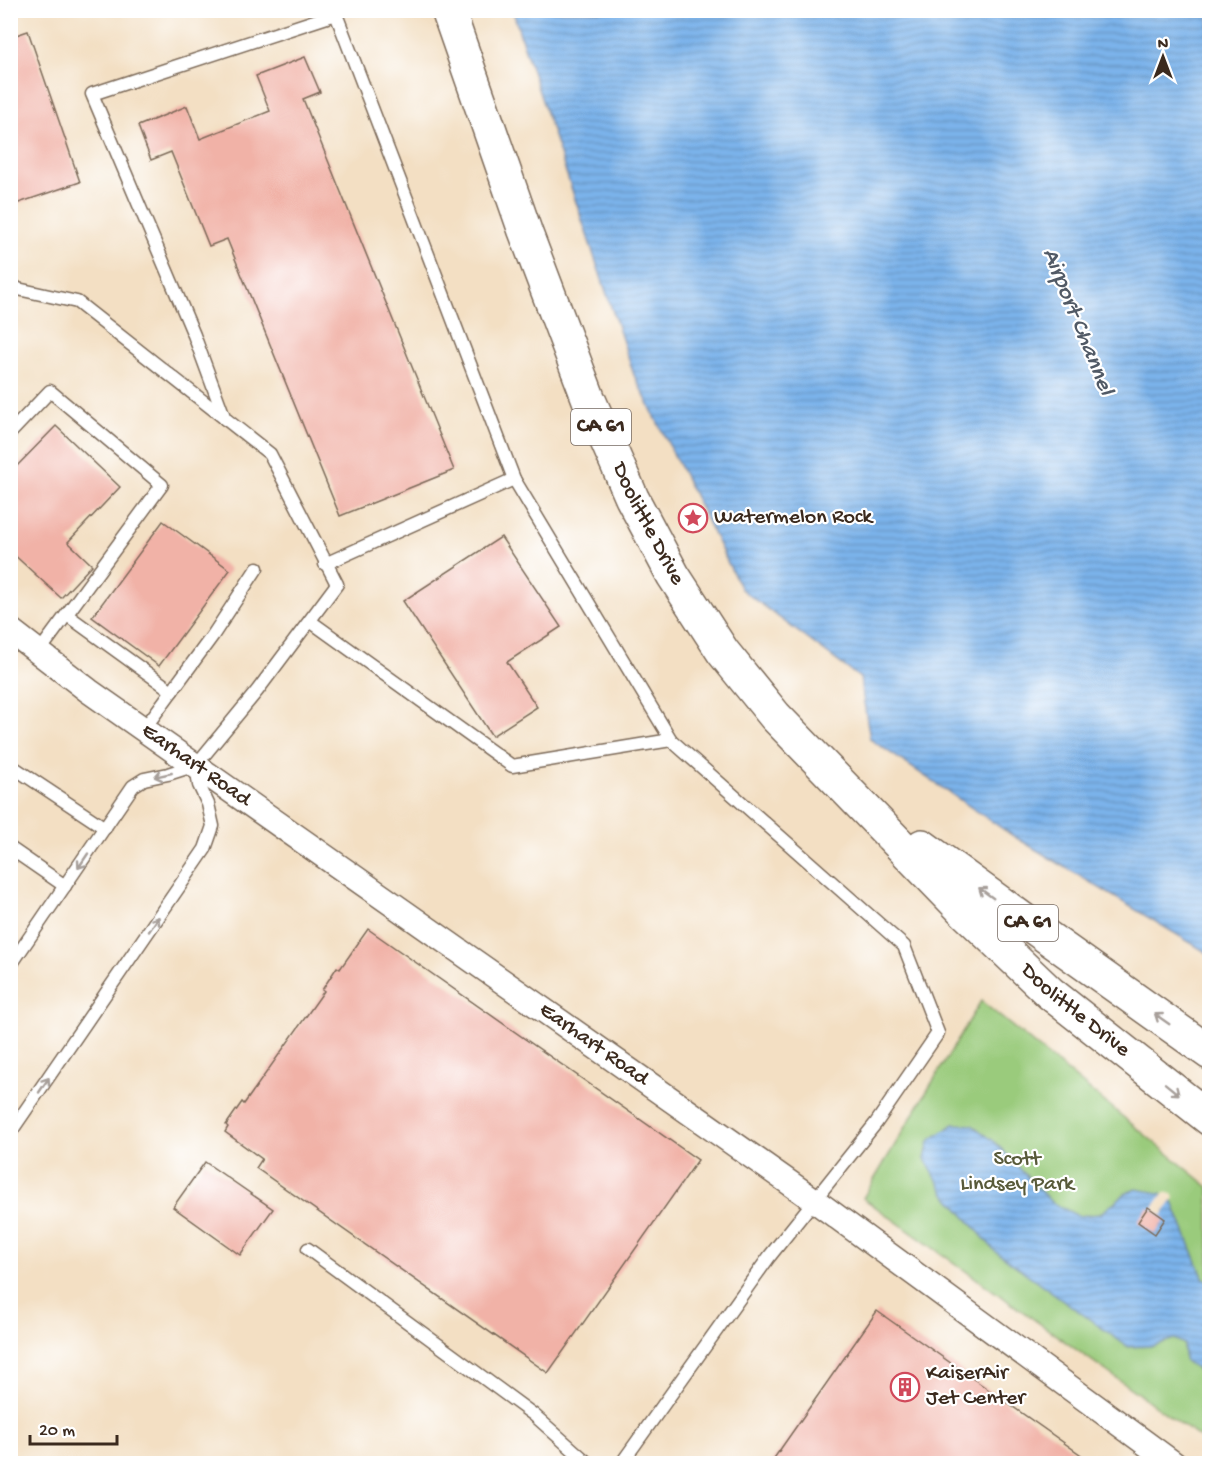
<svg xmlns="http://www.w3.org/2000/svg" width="1220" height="1474" font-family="'Gochi Hand',sans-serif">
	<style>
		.park { fill: #9acb7b; stroke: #6a7a4c; stroke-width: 1.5 }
		.water { fill: url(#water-rules); stroke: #5b6e84; stroke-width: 1.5 }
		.pier { fill: #f3dfc3 }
		.building { fill: #f1b2a7 }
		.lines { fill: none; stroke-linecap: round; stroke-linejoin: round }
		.lane-casing { stroke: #7b6958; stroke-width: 15 }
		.street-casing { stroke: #7b6958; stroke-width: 27 }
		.primary-casing { stroke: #7b6958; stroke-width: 36 }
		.lane { stroke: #fff; stroke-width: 12 }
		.street { stroke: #fff; stroke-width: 24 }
		.primary { stroke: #fff; stroke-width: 33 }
		.oneway { stroke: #a79f9a }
		.labels { text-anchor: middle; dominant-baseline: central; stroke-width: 4.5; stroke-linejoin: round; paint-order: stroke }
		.shield { fill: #fff; stroke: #766a62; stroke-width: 1.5 }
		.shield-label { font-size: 21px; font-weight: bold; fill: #3b2a1e }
		.poi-label { font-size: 22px; fill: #3b2a1e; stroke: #fff; text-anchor: start }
		.street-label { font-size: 22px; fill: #3b2a1e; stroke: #fff }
		.park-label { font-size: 22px; fill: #585a3a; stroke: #fff }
		.water-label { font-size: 24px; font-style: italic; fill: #515a66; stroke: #fff }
	</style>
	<defs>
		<pattern id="water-rules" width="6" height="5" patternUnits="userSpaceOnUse" patternTransform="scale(1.5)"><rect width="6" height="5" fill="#7bb3eb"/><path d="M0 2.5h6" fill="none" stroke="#6692be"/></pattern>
	</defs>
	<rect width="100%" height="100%" fill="#fff"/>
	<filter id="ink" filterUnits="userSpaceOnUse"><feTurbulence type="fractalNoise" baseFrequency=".0167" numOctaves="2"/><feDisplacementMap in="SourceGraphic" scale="12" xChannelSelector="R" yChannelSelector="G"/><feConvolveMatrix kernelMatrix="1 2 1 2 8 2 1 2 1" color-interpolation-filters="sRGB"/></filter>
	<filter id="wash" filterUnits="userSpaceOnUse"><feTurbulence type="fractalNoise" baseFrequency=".008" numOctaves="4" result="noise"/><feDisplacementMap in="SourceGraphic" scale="24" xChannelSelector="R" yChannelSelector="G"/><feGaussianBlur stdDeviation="1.35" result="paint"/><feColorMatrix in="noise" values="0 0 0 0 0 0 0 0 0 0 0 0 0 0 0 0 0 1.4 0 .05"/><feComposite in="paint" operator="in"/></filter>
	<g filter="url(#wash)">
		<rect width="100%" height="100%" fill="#f3dfc3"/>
		<path class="park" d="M981 1001 1209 1187V1444L863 1198Z"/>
		<g class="water">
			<path d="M513 11H1209V954L1015 837 870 739 860 678 741 589 634 375 522 41Z"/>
			<path d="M954 1124 972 1125 995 1142 1051 1202 1078 1216 1100 1214 1126 1193 1136 1189 1159 1193 1171 1197 1203 1277 1209 1282V1377L1207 1376 1184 1360V1344L1174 1339 1153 1346 1128 1347 995 1251 944 1192 925 1159 929 1141Z"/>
		</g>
		<path class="pier" d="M1164 1192 1172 1194 1174 1198 1162 1216 1152 1209Z"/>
		<g id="blocks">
			<g class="building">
				<path d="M28 31 80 182 10 206V37Z"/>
				<path d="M305 57 320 92 303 99 454 470 340 516 227 239 209 246 171 152 151 160 138 126 187 106 200 139 270 111 256 76Z"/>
				<path d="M56 426 120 487 68 542 92 565 61 598 10 551V473Z"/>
				<path d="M163 521 230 570 159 666 92 617Z"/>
				<path d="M501 537 561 627 507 662 537 707 492 736 403 601Z"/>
				<path d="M368 929 698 1160 548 1373 256 1168 262 1159 225 1132 228 1127 226 1125 242 1102 244 1104 324 991 322 990 337 967 340 969Z"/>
				<path d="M205 1162 273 1209 240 1255 173 1207Z"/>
				<path d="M1148 1207 1165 1219 1155 1234 1138 1222Z"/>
				<path d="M877 1311 1094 1464H770Z"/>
			</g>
		</g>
	</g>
	<g filter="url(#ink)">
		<use href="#blocks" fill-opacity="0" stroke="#7b6958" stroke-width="1.5"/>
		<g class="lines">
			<g class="lane-casing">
				<g id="lane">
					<path d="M10 283 18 289 77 302 270 454 337 584 257 691 196 765"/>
					<path d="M225 419 194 335 92 94 336 14 514 479"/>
					<path d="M10 433 50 391 162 485 39 652"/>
					<path d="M67 615 172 691"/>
					<path d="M310 621 512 766 671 740 514 479 325 564"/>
					<path d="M144 729 213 635 257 568"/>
					<path d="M10 765 105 828"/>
					<path d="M10 848 65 886"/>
					<path d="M10 966 133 786 144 779 168 774 196 765 199 785 208 804 213 826 205 849 10 1133"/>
					<path d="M308 1249 534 1415 589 1464"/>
					<path d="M621 1464 769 1257 876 1123 938 1033 904 946 671 740"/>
				</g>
			</g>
			<g class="street-casing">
				<g id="street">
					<path id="s1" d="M10 630 89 691 814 1200 1174 1464"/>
				</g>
			</g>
			<g class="primary-casing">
				<g id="primary">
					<path id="s2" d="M448 10 525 231 589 400 632 498 673 575 723 652 775 716 961 908 1050 993 1210 1119"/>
					<path d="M922 846 1047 937 1210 1053"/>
				</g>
			</g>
			<use href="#lane" class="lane"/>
			<use href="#street" class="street"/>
			<use href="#primary" class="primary"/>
		</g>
		<defs><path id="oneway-shaft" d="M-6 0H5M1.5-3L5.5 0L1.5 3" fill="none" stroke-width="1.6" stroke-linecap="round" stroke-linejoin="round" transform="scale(1.5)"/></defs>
		<g class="oneway">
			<use href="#oneway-shaft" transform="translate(163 775) rotate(167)"/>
			<use href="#oneway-shaft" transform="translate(83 861) rotate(124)"/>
			<use href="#oneway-shaft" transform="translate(986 893) rotate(-144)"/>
			<use href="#oneway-shaft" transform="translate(154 924) rotate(-56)"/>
			<use href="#oneway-shaft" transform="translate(1162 1019) rotate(-145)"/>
			<use href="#oneway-shaft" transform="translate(44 1085) rotate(-56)"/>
			<use href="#oneway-shaft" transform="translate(1172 1089) rotate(39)"/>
		</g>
	</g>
	<defs>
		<g id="sight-ring" transform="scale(1.5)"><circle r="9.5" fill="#fff" stroke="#d1495b" stroke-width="1.5"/><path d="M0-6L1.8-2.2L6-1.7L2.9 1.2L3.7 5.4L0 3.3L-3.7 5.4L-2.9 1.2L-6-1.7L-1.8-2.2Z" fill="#d1495b"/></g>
		<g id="building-ring" transform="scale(1.5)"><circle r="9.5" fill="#fff" stroke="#d1495b" stroke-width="1.5"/><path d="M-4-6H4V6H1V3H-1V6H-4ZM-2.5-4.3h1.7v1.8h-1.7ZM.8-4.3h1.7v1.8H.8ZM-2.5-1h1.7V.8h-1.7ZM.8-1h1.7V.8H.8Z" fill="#d1495b"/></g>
	</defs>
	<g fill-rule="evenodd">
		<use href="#sight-ring" x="693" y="518"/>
		<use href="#building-ring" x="905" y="1387"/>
	</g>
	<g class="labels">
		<g class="shield">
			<rect x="571" y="409" width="60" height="36" rx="4.5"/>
			<rect x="998" y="905" width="60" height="36" rx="4.5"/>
		</g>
		<g class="shield-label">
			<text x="601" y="427">CA 61</text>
			<text x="1028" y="923">CA 61</text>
		</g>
		<g class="poi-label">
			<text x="714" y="518">Watermelon Rock</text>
			<text x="926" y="1374">KaiserAir<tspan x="926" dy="25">Jet Center</tspan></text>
		</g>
		<g class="street-label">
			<text stroke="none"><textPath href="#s2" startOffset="552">Doolittle Drive</textPath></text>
			<text stroke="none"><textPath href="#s1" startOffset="230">Earhart Road</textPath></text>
			<text stroke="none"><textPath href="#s2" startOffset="1204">Doolittle Drive</textPath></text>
			<text stroke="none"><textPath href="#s1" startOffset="716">Earhart Road</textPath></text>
		</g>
		<g class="park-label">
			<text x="1017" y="1160">Scott<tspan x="1017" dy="25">Lindsey Park</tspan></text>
		</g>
		<g class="water-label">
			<text transform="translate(1077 322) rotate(68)">Airport Channel</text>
		</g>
	</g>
	<rect width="1220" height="1474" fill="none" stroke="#fff" stroke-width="36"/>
	<g transform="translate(1163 57)" stroke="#ffffff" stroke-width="4.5" paint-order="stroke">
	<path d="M0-4.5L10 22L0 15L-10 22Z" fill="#3b2a1e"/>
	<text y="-9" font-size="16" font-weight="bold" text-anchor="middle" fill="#3b2a1e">N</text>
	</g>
	<path d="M30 1435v9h87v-9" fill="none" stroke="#3b2a1e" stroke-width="3"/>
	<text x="39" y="1435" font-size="18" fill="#3b2a1e" stroke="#ffffff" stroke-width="4.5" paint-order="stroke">20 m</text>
</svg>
